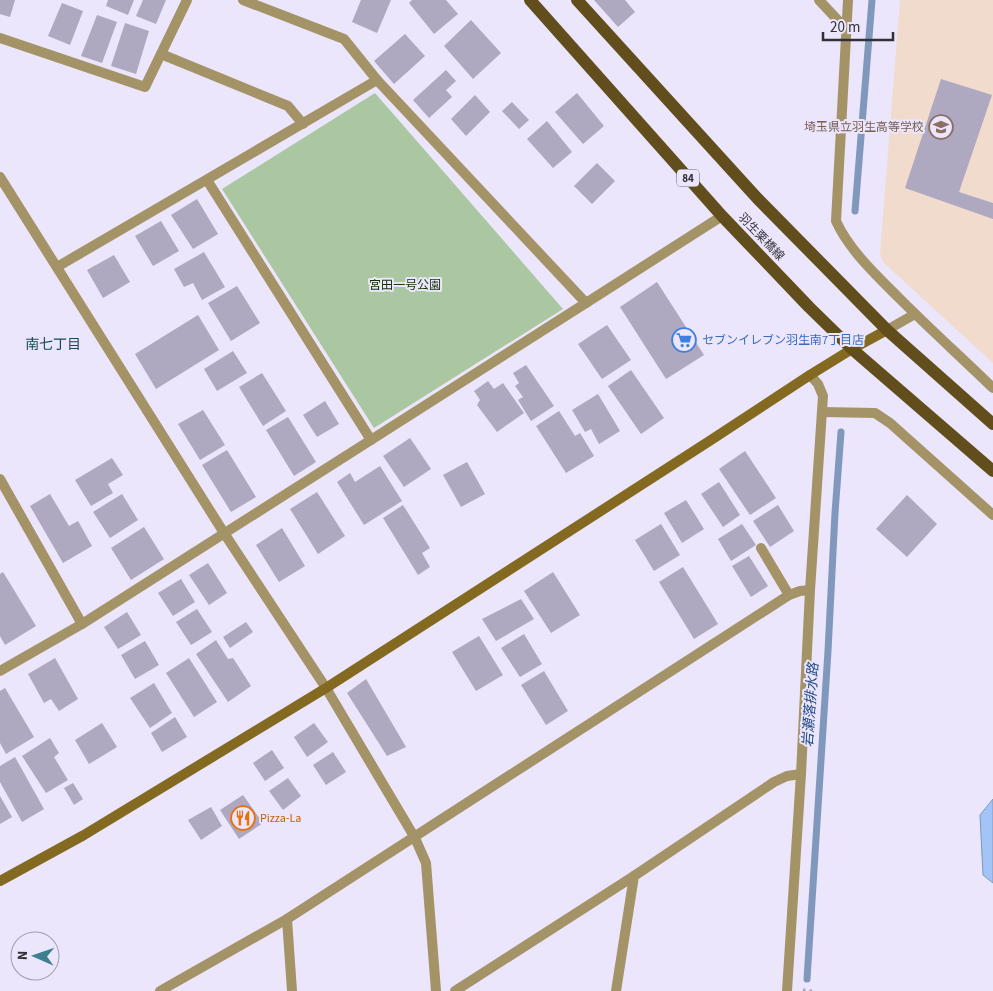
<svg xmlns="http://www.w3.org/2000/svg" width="993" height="991" font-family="'Source Sans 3','Noto Sans JP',sans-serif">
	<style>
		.education { fill: #f0dbcd }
		.green { fill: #abc7a1 }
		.water { fill: #a3c4f6; stroke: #8198bd }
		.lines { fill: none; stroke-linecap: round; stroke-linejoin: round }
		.stream { stroke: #8198bd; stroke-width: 7 }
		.building { fill: #aea8c1 }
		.path { stroke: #a7a3b4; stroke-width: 3; stroke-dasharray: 2.5 4; stroke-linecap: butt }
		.lane { stroke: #a59368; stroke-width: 10 }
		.street { stroke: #a59368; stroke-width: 10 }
		.secondary { stroke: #846920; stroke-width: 10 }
		.primary { stroke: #614e1c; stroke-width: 12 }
		.labels { text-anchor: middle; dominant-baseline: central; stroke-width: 4; stroke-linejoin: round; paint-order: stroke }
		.shield { fill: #ebe6fb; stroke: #6a6773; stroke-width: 1 }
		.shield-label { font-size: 11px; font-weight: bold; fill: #323039 }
		.education-label { font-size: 12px; fill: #785e54; stroke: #ebe6fb; text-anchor: end }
		.street-label { font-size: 12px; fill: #323039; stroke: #ebe6fb }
		.park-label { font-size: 12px; fill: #103200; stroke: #ebe6fb }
		.shop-label { font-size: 12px; fill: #366cbe; stroke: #ebe6fb; text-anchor: start }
		.food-label { font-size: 12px; fill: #c56008; stroke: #ebe6fb; text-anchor: start }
		.neighbourhood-label { font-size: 14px; fill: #134958; stroke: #ebe6fb }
		.water-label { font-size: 14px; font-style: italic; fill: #224a85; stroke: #ebe6fb }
	</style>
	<rect width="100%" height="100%" fill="#ebe6fb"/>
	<path class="education" d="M900 0H993V363L883 262 880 254Z"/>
	<path class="green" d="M375 93 563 309 374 428 222 189Z"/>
	<path class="water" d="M993 799V883L983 875 980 815Z"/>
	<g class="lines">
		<g class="stream">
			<path d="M855 211 872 0"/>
			<path d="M807 979 828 651 835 513 841 432"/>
		</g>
	</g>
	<g class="building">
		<path d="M0 0H15L10 17 0 14Z"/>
		<path d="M108 0H134L128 15 106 6Z"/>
		<path d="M143 0H166L156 24 136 16Z"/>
		<path d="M361 0H391L377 33 352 22Z"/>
		<path d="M412 0H446L458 14 434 34 409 3Z"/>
		<path d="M594 0H625L635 12 618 27Z"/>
		<path d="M62 3 83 11 70 45 48 36Z"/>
		<path d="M97 15 117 22 102 63 81 56Z"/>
		<path d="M471 20 501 53 473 79 444 46Z"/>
		<path d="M125 23 149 31 136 74 111 66Z"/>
		<path d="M405 34 425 56 394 84 374 61Z"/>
		<path d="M446 70 456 81 446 90 452 97 429 118 413 100Z"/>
		<path d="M941 79 992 95 959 192 993 203V219L905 188Z"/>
		<path d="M577 93 604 126 583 144 555 112Z"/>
		<path d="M475 95 490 112 466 136 451 119Z"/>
		<path d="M512 102 529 120 519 129 502 111Z"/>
		<path d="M547 121 572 152 553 168 527 139Z"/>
		<path d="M597 163 615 181 592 204 574 186Z"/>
		<path d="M197 199 218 234 193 249 171 215Z"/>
		<path d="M161 221 179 251 153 266 135 236Z"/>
		<path d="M204 252 225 287 202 300 193 283 184 287 174 269Z"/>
		<path d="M114 255 130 282 103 298 87 270Z"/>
		<path d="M657 282 704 355 666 379 620 307Z"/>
		<path d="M237 286 260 323 231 341 208 303Z"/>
		<path d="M198 315 219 350 156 389 135 354Z"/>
		<path d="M607 325 631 360 602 379 578 344Z"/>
		<path d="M233 351 247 373 217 391 204 369Z"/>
		<path d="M526 365 554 406 531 421 518 400 523 397 515 386 519 383 513 373Z"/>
		<path d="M631 370 664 418 641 434 608 386Z"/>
		<path d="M262 373 286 411 263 426 239 387Z"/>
		<path d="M488 381 494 389 503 383 524 413 497 432 477 405 480 400 474 391Z"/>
		<path d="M598 394 620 431 599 444 591 429 585 432 572 410Z"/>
		<path d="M325 401 339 424 317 437 303 415Z"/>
		<path d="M203 410 225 445 200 460 178 424Z"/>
		<path d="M559 411 575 436 580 433 594 456 566 473 536 426Z"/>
		<path d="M288 417 316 462 294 476 266 430Z"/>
		<path d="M410 438 431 469 404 487 383 456Z"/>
		<path d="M227 450 256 497 231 512 202 465Z"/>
		<path d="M745 451 776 498 750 515 719 469Z"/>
		<path d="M112 458 123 475 108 484 113 493 91 506 75 480Z"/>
		<path d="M467 462 485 494 461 507 443 475Z"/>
		<path d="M380 466 402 501 364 525 337 482 350 473 355 482Z"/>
		<path d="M719 482 740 515 723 527 701 494Z"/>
		<path d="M317 492 345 536 318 554 290 509Z"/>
		<path d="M50 494 69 526 78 521 92 546 63 563 30 506Z"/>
		<path d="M122 494 138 520 110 538 93 512Z"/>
		<path d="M907 495 937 524 907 557 876 529Z"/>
		<path d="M686 500 704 529 682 543 664 513Z"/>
		<path d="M403 505 430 548 422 553 430 567 418 575 383 518Z"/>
		<path d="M778 505 794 531 770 547 753 521Z"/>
		<path d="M661 524 680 555 654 571 635 540Z"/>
		<path d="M742 524 756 545 731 561 718 539Z"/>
		<path d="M144 527 164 559 131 580 111 548Z"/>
		<path d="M282 528 305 566 279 582 256 545Z"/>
		<path d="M749 556 768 586 751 597 732 566Z"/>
		<path d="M208 563 227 593 209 605 189 575Z"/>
		<path d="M683 567 718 624 694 639 659 582Z"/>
		<path d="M3 572 36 626 5 645 0 636V574Z"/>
		<path d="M553 572 580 615 551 633 524 591Z"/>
		<path d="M181 579 195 602 173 616 158 593Z"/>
		<path d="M521 599 534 619 496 641 482 619Z"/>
		<path d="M197 609 212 632 191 645 176 622Z"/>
		<path d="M127 612 141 635 118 649 104 627Z"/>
		<path d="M246 622 253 632 230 648 223 637Z"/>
		<path d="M524 634 542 664 520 677 501 648Z"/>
		<path d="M479 636 503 675 476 691 452 652Z"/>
		<path d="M216 640 228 659 233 658 251 686 228 702 196 654Z"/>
		<path d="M145 641 159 665 135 679 121 655Z"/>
		<path d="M55 658 78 699 59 711 51 699 44 703 28 674Z"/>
		<path d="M189 658 217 702 194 717 166 673Z"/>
		<path d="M544 671 568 711 546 725 521 685Z"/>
		<path d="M366 679 406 747 387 756 347 693Z"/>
		<path d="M154 683 172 713 150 728 130 698Z"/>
		<path d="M5 688 34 737 6 754 0 743V691Z"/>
		<path d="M175 717 187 737 162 752 151 733Z"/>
		<path d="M102 723 117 747 89 764 75 740Z"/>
		<path d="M314 723 328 742 307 757 294 737Z"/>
		<path d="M50 738 59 753 54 757 68 780 46 793 22 756Z"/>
		<path d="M272 750 284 768 265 781 253 763Z"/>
		<path d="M333 752 346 772 326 785 313 765Z"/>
		<path d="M15 757 44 809 22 822 0 782V766Z"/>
		<path d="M288 778 301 796 283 810 269 791Z"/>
		<path d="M73 783 83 799 74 805 64 788Z"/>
		<path d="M243 795 263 823 239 839 220 810Z"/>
		<path d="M0 796 12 817 0 824Z"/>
		<path d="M211 807 222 826 201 840 188 820Z"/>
	</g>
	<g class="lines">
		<path class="path" d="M803 990 813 991"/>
		<path class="lane" d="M761 548 789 595"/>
		<g class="street">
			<path d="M819 0 846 29"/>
			<path d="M848 0 836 221C849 250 877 276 899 298 930 329 962 358 993 388"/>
			<path d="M0 38 145 87 187 0"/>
			<path d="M161 54 288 106 303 124"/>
			<path d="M0 177 224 533 326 688 415 838 426 863 436 991"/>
			<path d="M207 180 371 440"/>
			<path d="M57 267 377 80"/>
			<path d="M586 303 722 216"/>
			<path d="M887 330 915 314"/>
			<path d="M822 412 875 413 890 423 993 515"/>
			<path d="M0 479 82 624"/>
			<path d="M0 671 82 624 586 303 377 80 344 39 243 0"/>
			<path d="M287 919 292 991"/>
			<path d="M160 991 287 919 789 595 800 591 810 590"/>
			<path d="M455 991 634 876"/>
			<path d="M616 991 634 876 774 782 787 776 801 774"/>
			<path d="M787 991 801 774 810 590 823 396 818 384 810 375"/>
		</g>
		<path class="secondary" d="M0 881 84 835 326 688 711 440 810 375 852 349 887 330"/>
		<g class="primary">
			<path d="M530 0 722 216 809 307 852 349 993 471"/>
			<path d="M577 0 757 198 887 330 993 424"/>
		</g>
	</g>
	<defs>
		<g id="school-ring" transform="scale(1.25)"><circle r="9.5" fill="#ebe6fb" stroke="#8d6e63" stroke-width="1.5"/><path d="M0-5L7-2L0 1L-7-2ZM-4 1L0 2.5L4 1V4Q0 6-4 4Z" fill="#8d6e63"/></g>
		<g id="supermarket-ring" transform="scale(1.25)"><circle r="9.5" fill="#ebe6fb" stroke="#3f7fe0" stroke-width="1.5"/><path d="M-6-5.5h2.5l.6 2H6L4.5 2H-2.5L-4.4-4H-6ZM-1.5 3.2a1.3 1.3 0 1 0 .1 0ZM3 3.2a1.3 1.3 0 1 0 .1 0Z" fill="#3f7fe0"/></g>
		<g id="restaurant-ring" transform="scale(1.25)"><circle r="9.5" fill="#ebe6fb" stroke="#e8710a" stroke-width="1.5"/><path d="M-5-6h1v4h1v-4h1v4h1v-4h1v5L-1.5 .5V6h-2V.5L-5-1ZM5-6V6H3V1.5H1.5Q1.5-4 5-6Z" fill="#e8710a"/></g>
	</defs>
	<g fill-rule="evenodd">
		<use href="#school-ring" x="941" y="127"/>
		<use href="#supermarket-ring" x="684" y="340"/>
		<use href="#restaurant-ring" x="243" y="818"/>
	</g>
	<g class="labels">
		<rect class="shield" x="677" y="169.5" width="22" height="17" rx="4"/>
		<g class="shield-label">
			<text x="688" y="178">84</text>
		</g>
		<g class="education-label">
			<text x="924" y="127">埼玉県立羽生高等学校</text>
		</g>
		<g class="street-label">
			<text transform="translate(761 237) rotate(46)">羽生栗橋線</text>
		</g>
		<g class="park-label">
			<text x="405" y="285">宮田一号公園</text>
		</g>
		<g class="shop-label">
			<text x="702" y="340">セブンイレブン羽生南7丁目店</text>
		</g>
		<g class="food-label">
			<text x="260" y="818">Pizza-La</text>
		</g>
		<g class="neighbourhood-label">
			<text x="53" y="345">南七丁目</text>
		</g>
		<g class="water-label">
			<text transform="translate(811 705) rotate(-86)">岩瀬落排水路</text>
		</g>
	</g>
	<g transform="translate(35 956) rotate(272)"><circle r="24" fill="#ebe6fb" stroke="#a19dad"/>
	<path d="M0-4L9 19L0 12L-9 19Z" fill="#3d7e91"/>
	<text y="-8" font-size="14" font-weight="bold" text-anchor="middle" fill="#323039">N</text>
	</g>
	<path d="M823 32v8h70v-8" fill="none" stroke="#323039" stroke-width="2.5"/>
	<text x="830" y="32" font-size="15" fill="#323039" stroke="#ebe6fb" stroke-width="4" paint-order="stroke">20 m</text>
</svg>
